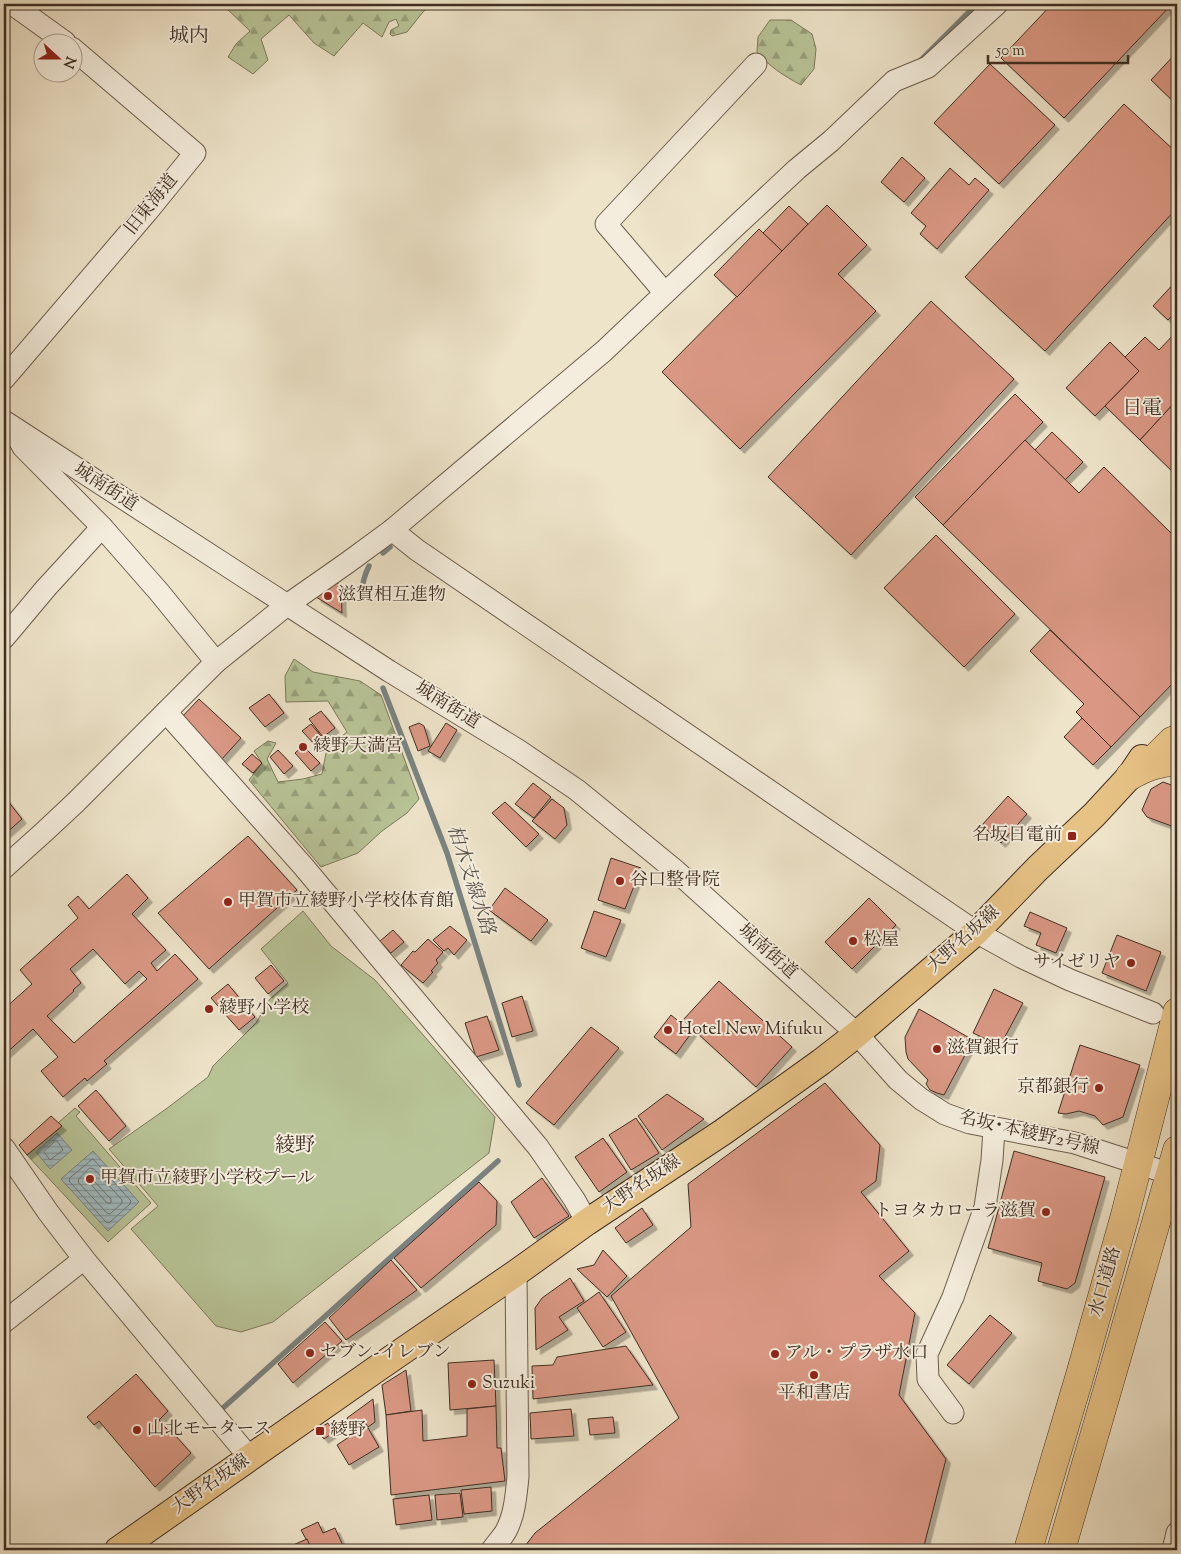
<svg xmlns="http://www.w3.org/2000/svg" width="1181" height="1554" font-family="'Sorts Mill Goudy','Noto Serif JP',serif">
	<style>
		.forest { fill: url(#forest-firs); stroke: #7c795c }
		.pitch { fill: #b8c497; stroke: #7c795c }
		.water { fill: url(#water-rules); stroke: #7a8382 }
		.lines { fill: none; stroke-linecap: round; stroke-linejoin: round }
		.shore { stroke: #707472; stroke-width: 1 }
		.stream { stroke: #7a8382; stroke-width: 5.5 }
		.building { fill: #da9884; stroke: #402e22; fill-rule: evenodd; filter: url(#shadow) }
		.minor-casing { stroke: #6c5c4c; stroke-width: 23 }
		.major-casing { stroke: #402e22; stroke-width: 28 }
		.highway-casing { stroke: #402e22; stroke-width: 29 }
		.minor { stroke: #f4eddd; stroke-width: 21 }
		.major { stroke: #e7c285; stroke-width: 26 }
		.highway { stroke: #e7c285; stroke-width: 28 }
		.poi-dot { fill: #8f2418; stroke: #f4eddd; stroke-width: 2 }
		.labels { text-anchor: middle; dominant-baseline: central; stroke-width: 4; stroke-linejoin: round; paint-order: stroke }
		.street-label { font-size: 18px; fill: #402e22; stroke: #f4eddd }
		.poi-label { font-size: 18px; fill: #402e22; stroke: #f4eddd; text-anchor: start }
		.water-label { font-size: 19px; font-style: italic; fill: #58514a; stroke: #f4eddd }
		.quarter-label { font-size: 20px; fill: #402e22; stroke: #f4eddd }
	</style>
	<defs>
		<pattern id="forest-firs" width="22" height="20" patternUnits="userSpaceOnUse" patternTransform="scale(1.25)"><rect width="22" height="20" fill="#b8c497"/><path d="M5 1l3.5 6h-7zM16 11l3.5 6h-7z" fill="#97a07b"/></pattern>
		<pattern id="water-rules" width="6" height="5" patternUnits="userSpaceOnUse" patternTransform="scale(1.25)"><rect width="6" height="5" fill="#a0bbc2"/><path d="M0 2.5h6" fill="none" stroke="#84989d"/></pattern>
		<filter id="shadow"><feDropShadow dx="4.5" dy="4.5" stdDeviation="0" flood-color="#0004"/></filter>
	</defs>
	<rect width="100%" height="100%" fill="#eee4ca"/>
	<filter id="stains"><feTurbulence type="fractalNoise" baseFrequency=".004" numOctaves="4"/><feColorMatrix values="0 0 0 0 .2 0 0 0 0 .09 0 0 0 0 .02 0 0 0 .5 -.17"/></filter>
	<radialGradient id="worn" r=".72"><stop offset=".6" stop-color="#630" stop-opacity="0"/><stop offset="1" stop-color="#630" stop-opacity=".3"/></radialGradient>
	<g class="forest">
		<path d="M222 4H432L423 12 407 32 392 36 390 34 391 30 399 26 396 19 389 22 382 37 363 23 334 56 314 43 289 15 261 39 268 60 253 74 228 57 236 44 250 31Z"/>
		<path d="M770 20H791L812 34 816 49 814 69 801 85C784 76 770 67 757 52L758 37Z"/>
		<path d="M294 659 313 672 360 681 381 695 419 799 407 813 382 831 358 853 321 867 249 780 262 763 254 751 268 741 276 743 267 759 278 782 303 779 322 774 327 748 347 732 328 701 286 702 285 676Z"/>
	</g>
	<g class="pitch">
		<path d="M303 911 331 946 375 980 495 1117 489 1153 273 1322 241 1332 216 1326 131 1229 158 1206 109 1149 166 1109 208 1077 213 1066 256 1023 270 999 288 983 261 949Z"/>
		<path d="M75 1108 80 1112 76 1116 151 1203 108 1242 27 1155 61 1127 58 1123Z"/>
	</g>
	<g class="water">
		<path d="M57 1133 72 1150 50 1169 36 1152Z"/>
		<path d="M93 1151 139 1202 108 1231 61 1179Z"/>
	</g>
	<g class="lines">
		<g class="shore">
			<path d="M56 1141 58 1142 63 1150 50 1160 44 1152Z"/>
			<path d="M93 1159 131 1201 130 1204 109 1223 106 1222 69 1181 70 1178Z"/>
			<path d="M90 1168 94 1169 122 1200V1203L110 1214 107 1213 78 1182 79 1179Z"/>
			<path d="M91 1178 111 1199V1203H107L89 1182V1180Z"/>
		</g>
		<g class="stream">
			<path d="M921 60 977 4"/>
			<path d="M383 553 390 547"/>
			<path d="M362 594C362 583 364 576 369 566"/>
			<path d="M383 688 447 853 519 1085"/>
			<path d="M223 1408 498 1161"/>
		</g>
	</g>
	<g class="building">
		<path d="M1052 4H1172L1064 118 1001 58Z"/>
		<path d="M1177 52V105L1151 80Z"/>
		<path d="M990 64 1055 125 999 184 934 123Z"/>
		<path d="M1124 104 1177 153V208L1045 351 965 277Z"/>
		<path d="M902 157 925 178 904 202 881 182Z"/>
		<path d="M950 168 969 185 975 178 989 190 937 249 920 234 926 226 911 213Z"/>
		<path d="M827 205 867 245 838 274 876 311 740 449 662 372Z"/>
		<path d="M789 206 808 224 782 251 763 233Z"/>
		<path d="M759 229 782 251 737 297 714 275Z"/>
		<path d="M1177 280V310L1168 320 1153 306Z"/>
		<path d="M931 301 1014 379 851 555 768 477Z"/>
		<path d="M1177 331V400L1140 440 1105 406 1139 371 1125 357 1145 337 1159 350Z"/>
		<path d="M1110 342 1139 371 1095 416 1066 388Z"/>
		<path d="M1015 394 1043 422 943 525 915 497Z"/>
		<path d="M1177 400V476L1140 440Z"/>
		<path d="M1052 432 1083 462 1065 480 1035 450Z"/>
		<path d="M1025 440 1079 493 1104 467 1177 539V679L1140 717 943 525Z"/>
		<path d="M936 535 1015 614 964 667 884 588Z"/>
		<path d="M332 581 341 585 342 613 316 597Z"/>
		<path d="M1050 630 1140 717 1111 747 1076 712 1084 704 1030 651Z"/>
		<path d="M269 694 284 713 265 727 249 708Z"/>
		<path d="M199 699 241 738 221 760 179 720Z"/>
		<path d="M321 711 335 728 323 737 309 719Z"/>
		<path d="M1082 718 1111 747 1093 765 1064 737Z"/>
		<path d="M419 723 424 726 430 746 418 751 409 727Z"/>
		<path d="M446 723 457 730 440 758 428 751Z"/>
		<path d="M311 724 326 742 318 748 302 731Z"/>
		<path d="M303 746 320 763 311 771 295 753Z"/>
		<path d="M278 750 293 766 284 774 270 757Z"/>
		<path d="M252 754 262 763 253 773 242 764Z"/>
		<path d="M1163 782 1177 787V828L1147 817 1142 810 1151 789Z"/>
		<path d="M533 783 551 797 534 818 515 804Z"/>
		<path d="M4 796 22 819 4 835Z"/>
		<path d="M1008 796 1027 814 1001 843 982 825Z"/>
		<path d="M552 799 564 808 567 825 555 839 532 821Z"/>
		<path d="M505 802 539 834 526 847 492 813Z"/>
		<path d="M248 836 297 890 209 969 158 913Z"/>
		<path d="M611 858 641 868 625 909 598 900Z"/>
		<path d="M127 874 148 898 132 914 166 950 151 963 157 971 175 954 198 979 104 1061 107 1064 87 1081 85 1078 63 1097 41 1071 58 1057 33 1029 4 1055V1009L32 984 20 970 78 918 68 905 78 896 89 909ZM93 949 125 984 139 971 147 979 74 1043 47 1016 74 991 73 990 81 983 70 969Z"/>
		<path d="M505 888 548 920 531 941 489 910Z"/>
		<path d="M869 898 896 925 852 969 825 942Z"/>
		<path d="M594 911 621 920 606 957 581 948Z"/>
		<path d="M1030 912 1067 928 1056 953 1036 945 1041 933 1024 926Z"/>
		<path d="M450 926 467 940 454 955 448 948 444 951 433 940Z"/>
		<path d="M393 930 404 942 391 953 380 941Z"/>
		<path d="M1117 935 1161 952 1146 991 1102 973Z"/>
		<path d="M428 939 443 952 436 960 438 963 431 971 433 972 423 983 401 965 413 951 415 952Z"/>
		<path d="M271 965 284 981 268 994 255 978Z"/>
		<path d="M719 981 792 1047 756 1087 683 1020Z"/>
		<path d="M228 984 255 1017 239 1030 211 998Z"/>
		<path d="M994 989 1023 1003 1000 1046 973 1033Z"/>
		<path d="M522 996 533 1031 512 1037 502 1003Z"/>
		<path d="M919 1009 973 1040 944 1095 937 1093 930 1090 926 1084 928 1080 908 1059 906 1052 905 1037Z"/>
		<path d="M671 1015 692 1032 676 1054 654 1037Z"/>
		<path d="M487 1016 499 1050 476 1057 465 1023Z"/>
		<path d="M591 1027 619 1048 554 1125 526 1103Z"/>
		<path d="M1080 1045 1140 1065 1123 1117 1103 1125 1095 1116 1079 1111 1066 1114 1058 1113Z"/>
		<path d="M825 1083 880 1145 876 1181 861 1192 909 1251 879 1276 915 1313 899 1395 946 1459 923 1550H522L535 1533 679 1418 611 1296 691 1227 688 1184Z"/>
		<path d="M96 1090 126 1126 109 1141 78 1106Z"/>
		<path d="M667 1094 704 1119 662 1150 638 1116Z"/>
		<path d="M51 1116 62 1126 27 1155 19 1145Z"/>
		<path d="M636 1118 659 1153 631 1170 609 1135Z"/>
		<path d="M603 1138 627 1172 599 1192 575 1157Z"/>
		<path d="M1014 1151 1105 1177 1075 1283 1067 1289 1038 1281 1042 1263 988 1248Z"/>
		<path d="M542 1178 569 1216 534 1238 511 1202Z"/>
		<path d="M479 1182 497 1201 496 1225 421 1288 394 1258Z"/>
		<path d="M642 1208 653 1225 626 1243 615 1228Z"/>
		<path d="M603 1250 627 1276 607 1297 577 1269 594 1265Z"/>
		<path d="M391 1260 417 1290 346 1340 329 1318Z"/>
		<path d="M570 1278 584 1301 559 1317 568 1330 536 1350 535 1308 542 1298Z"/>
		<path d="M599 1292 626 1332 603 1347 577 1308Z"/>
		<path d="M990 1315 1012 1333 969 1384 947 1365Z"/>
		<path d="M325 1322 342 1341 293 1383 278 1364Z"/>
		<path d="M626 1346 653 1385 533 1399 532 1366 553 1365 557 1357Z"/>
		<path d="M494 1360 496 1406 450 1410 448 1363Z"/>
		<path d="M406 1370 411 1411 386 1415 382 1385Z"/>
		<path d="M136 1374 168 1411 159 1420 173 1436 175 1435 191 1453 155 1487 99 1421 94 1425 87 1417Z"/>
		<path d="M373 1399 375 1422 368 1427 364 1421 353 1426 347 1418Z"/>
		<path d="M496 1406 497 1448H501L505 1481 391 1495 386 1415 422 1410 423 1441 467 1436V1409Z"/>
		<path d="M571 1409 574 1436 531 1439 530 1413Z"/>
		<path d="M613 1417 615 1433 590 1435 588 1419Z"/>
		<path d="M364 1421 379 1447 349 1465 337 1445 352 1435 348 1429Z"/>
		<path d="M328 1423 334 1432 324 1439 317 1430Z"/>
		<path d="M491 1487 492 1511 464 1514 461 1490Z"/>
		<path d="M460 1493 463 1517 437 1520 435 1495Z"/>
		<path d="M429 1495 432 1520 396 1525 393 1499Z"/>
		<path d="M318 1522 323 1533 335 1528 345 1550H312L301 1530Z"/>
		<path d="M307 1539 312 1550H288L286 1548Z"/>
	</g>
	<g class="lines">
		<g class="minor-casing">
			<g id="minor">
				<path d="M12 4 65 42"/>
				<path d="M665 293 606 224 756 64"/>
				<path d="M4 379 147 212 195 153 72 48"/>
				<path d="M4 421 389 671 518 750 577 790 676 871 857 1034 898 1080 921 1099 945 1114 970 1123 1075 1143 1177 1176"/>
				<path d="M19 440 23 447 102 527 159 592 216 662"/>
				<path d="M392 530 417 550 976 932 1021 957 1070 980 1153 1013"/>
				<path d="M4 638 46 588 102 527"/>
				<path d="M166 712 303 866 538 1147 574 1199 587 1222"/>
				<path d="M4 868 44 832 75 803 216 662 287 605 347 563 392 530 604 351 737 225 797 169 831 141 894 81 928 67 997 4"/>
				<path d="M4 1148 48 1212 84 1259 250 1458"/>
				<path d="M4 1322 84 1259"/>
				<path d="M953 1413 928 1379 927 1354 953 1297 985 1207 992 1160 994 1129"/>
				<path d="M492 1550C496 1544 502 1538 506 1531 515 1514 516 1495 518 1477L516 1273"/>
				<path d="M1173 1550 1177 1533"/>
			</g>
		</g>
		<g class="major-casing">
			<path id="major" d="M118 1550 375 1370 516 1273 587 1222 723 1132 821 1062 857 1034 976 932 1038 868 1094 815 1130 776 1142 758"/>
		</g>
		<g class="highway-casing">
			<g id="highway">
				<path d="M1147 766 1172 741 1177 739"/>
				<path d="M1130 776C1146 767 1159 762 1177 762"/>
				<path d="M1028 1550 1080 1375 1125 1215 1177 1012"/>
				<path d="M1061 1550 1177 1150"/>
			</g>
		</g>
		<use href="#minor" class="minor"/>
		<use href="#major" class="major"/>
		<use href="#highway" class="highway"/>
	</g>
	<g class="poi-dot">
		<circle cx="328" cy="596" r="5"/>
		<circle cx="303" cy="747" r="5"/>
		<rect x="1067" y="831" width="10" height="10" rx="2.5"/>
		<circle cx="620" cy="881" r="5"/>
		<circle cx="228" cy="902" r="5"/>
		<circle cx="853" cy="941" r="5"/>
		<circle cx="1131" cy="963" r="5"/>
		<circle cx="209" cy="1009" r="5"/>
		<circle cx="668" cy="1030" r="5"/>
		<circle cx="937" cy="1049" r="5"/>
		<circle cx="1099" cy="1088" r="5"/>
		<circle cx="90" cy="1179" r="5"/>
		<circle cx="1046" cy="1212" r="5"/>
		<circle cx="310" cy="1353" r="5"/>
		<circle cx="775" cy="1354" r="5"/>
		<circle cx="814" cy="1375" r="5"/>
		<circle cx="472" cy="1384" r="5"/>
		<circle cx="137" cy="1430" r="5"/>
		<rect x="315" y="1426" width="10" height="10" rx="2.5"/>
	</g>
	<g class="labels">
		<g class="street-label">
			<text transform="translate(152 205) rotate(-51)">旧東海道</text>
			<text transform="translate(105 488) rotate(33)">城南街道</text>
			<text transform="translate(447 706) rotate(32)">城南街道</text>
			<text transform="translate(964 940) rotate(-42)">大野名坂線</text>
			<text transform="translate(767 952) rotate(42)">城南街道</text>
			<text transform="translate(1029 1134) rotate(13)">名坂･本綾野2号線</text>
			<text transform="translate(642 1185) rotate(-34)">大野名坂線</text>
			<text transform="translate(1106 1282) rotate(-74)">水口道路</text>
			<text transform="translate(211 1485) rotate(-35)">大野名坂線</text>
		</g>
		<g class="poi-label">
			<text x="338" y="596">滋賀相互進物</text>
			<text x="313" y="747">綾野天満宮</text>
			<text x="1062" y="836" text-anchor="end">名坂日電前</text>
			<text x="630" y="881">谷口整骨院</text>
			<text x="238" y="902">甲賀市立綾野小学校体育館</text>
			<text x="863" y="941">松屋</text>
			<text x="1121" y="963" text-anchor="end">サイゼリヤ</text>
			<text x="219" y="1009">綾野小学校</text>
			<text x="678" y="1030">Hotel New Mifuku</text>
			<text x="947" y="1049">滋賀銀行</text>
			<text x="1089" y="1088" text-anchor="end">京都銀行</text>
			<text x="100" y="1179">甲賀市立綾野小学校プール</text>
			<text x="1036" y="1212" text-anchor="end">トヨタカローラ滋賀</text>
			<text x="320" y="1353">セブン-イレブン</text>
			<text x="785" y="1354">アル・プラザ水口</text>
			<text x="482" y="1384">Suzuki</text>
			<text x="814" y="1394" text-anchor="middle">平和書店</text>
			<text x="147" y="1430">山北モータース</text>
			<text x="330" y="1431">綾野</text>
		</g>
		<g class="water-label">
			<text transform="translate(470 880) rotate(72)">柏木支線水路</text>
		</g>
		<g class="quarter-label">
			<text x="189" y="37">城内</text>
			<text x="1142" y="409">日電</text>
			<text x="295" y="1146">綾野</text>
		</g>
	</g>
	<rect width="1181" height="1554" fill="none" stroke="#eee4ca" stroke-width="20"/>
	<rect x="5" y="5" width="1171" height="1544" fill="none" stroke="#402e22" stroke-width="2.5"/>
	<rect x="10" y="10" width="1161" height="1534" fill="none" stroke="#402e22"/>
	<g transform="translate(58 58) rotate(111)"><circle r="24" fill="#f4eddd" stroke="#aca192"/>
	<path d="M0-4L9 19L0 12L-9 19Z" fill="#8f2418"/>
	<text y="-8" font-size="14" font-weight="bold" text-anchor="middle" fill="#402e22">N</text>
	</g>
	<path d="M988 55v8h140v-8" fill="none" stroke="#402e22" stroke-width="2.5"/>
	<text x="996" y="55" font-size="15" fill="#402e22" stroke="#f4eddd" stroke-width="4" paint-order="stroke">50 m</text>
	<rect width="100%" height="100%" filter="url(#stains)"/>
	<rect width="100%" height="100%" fill="url(#worn)"/>
</svg>
